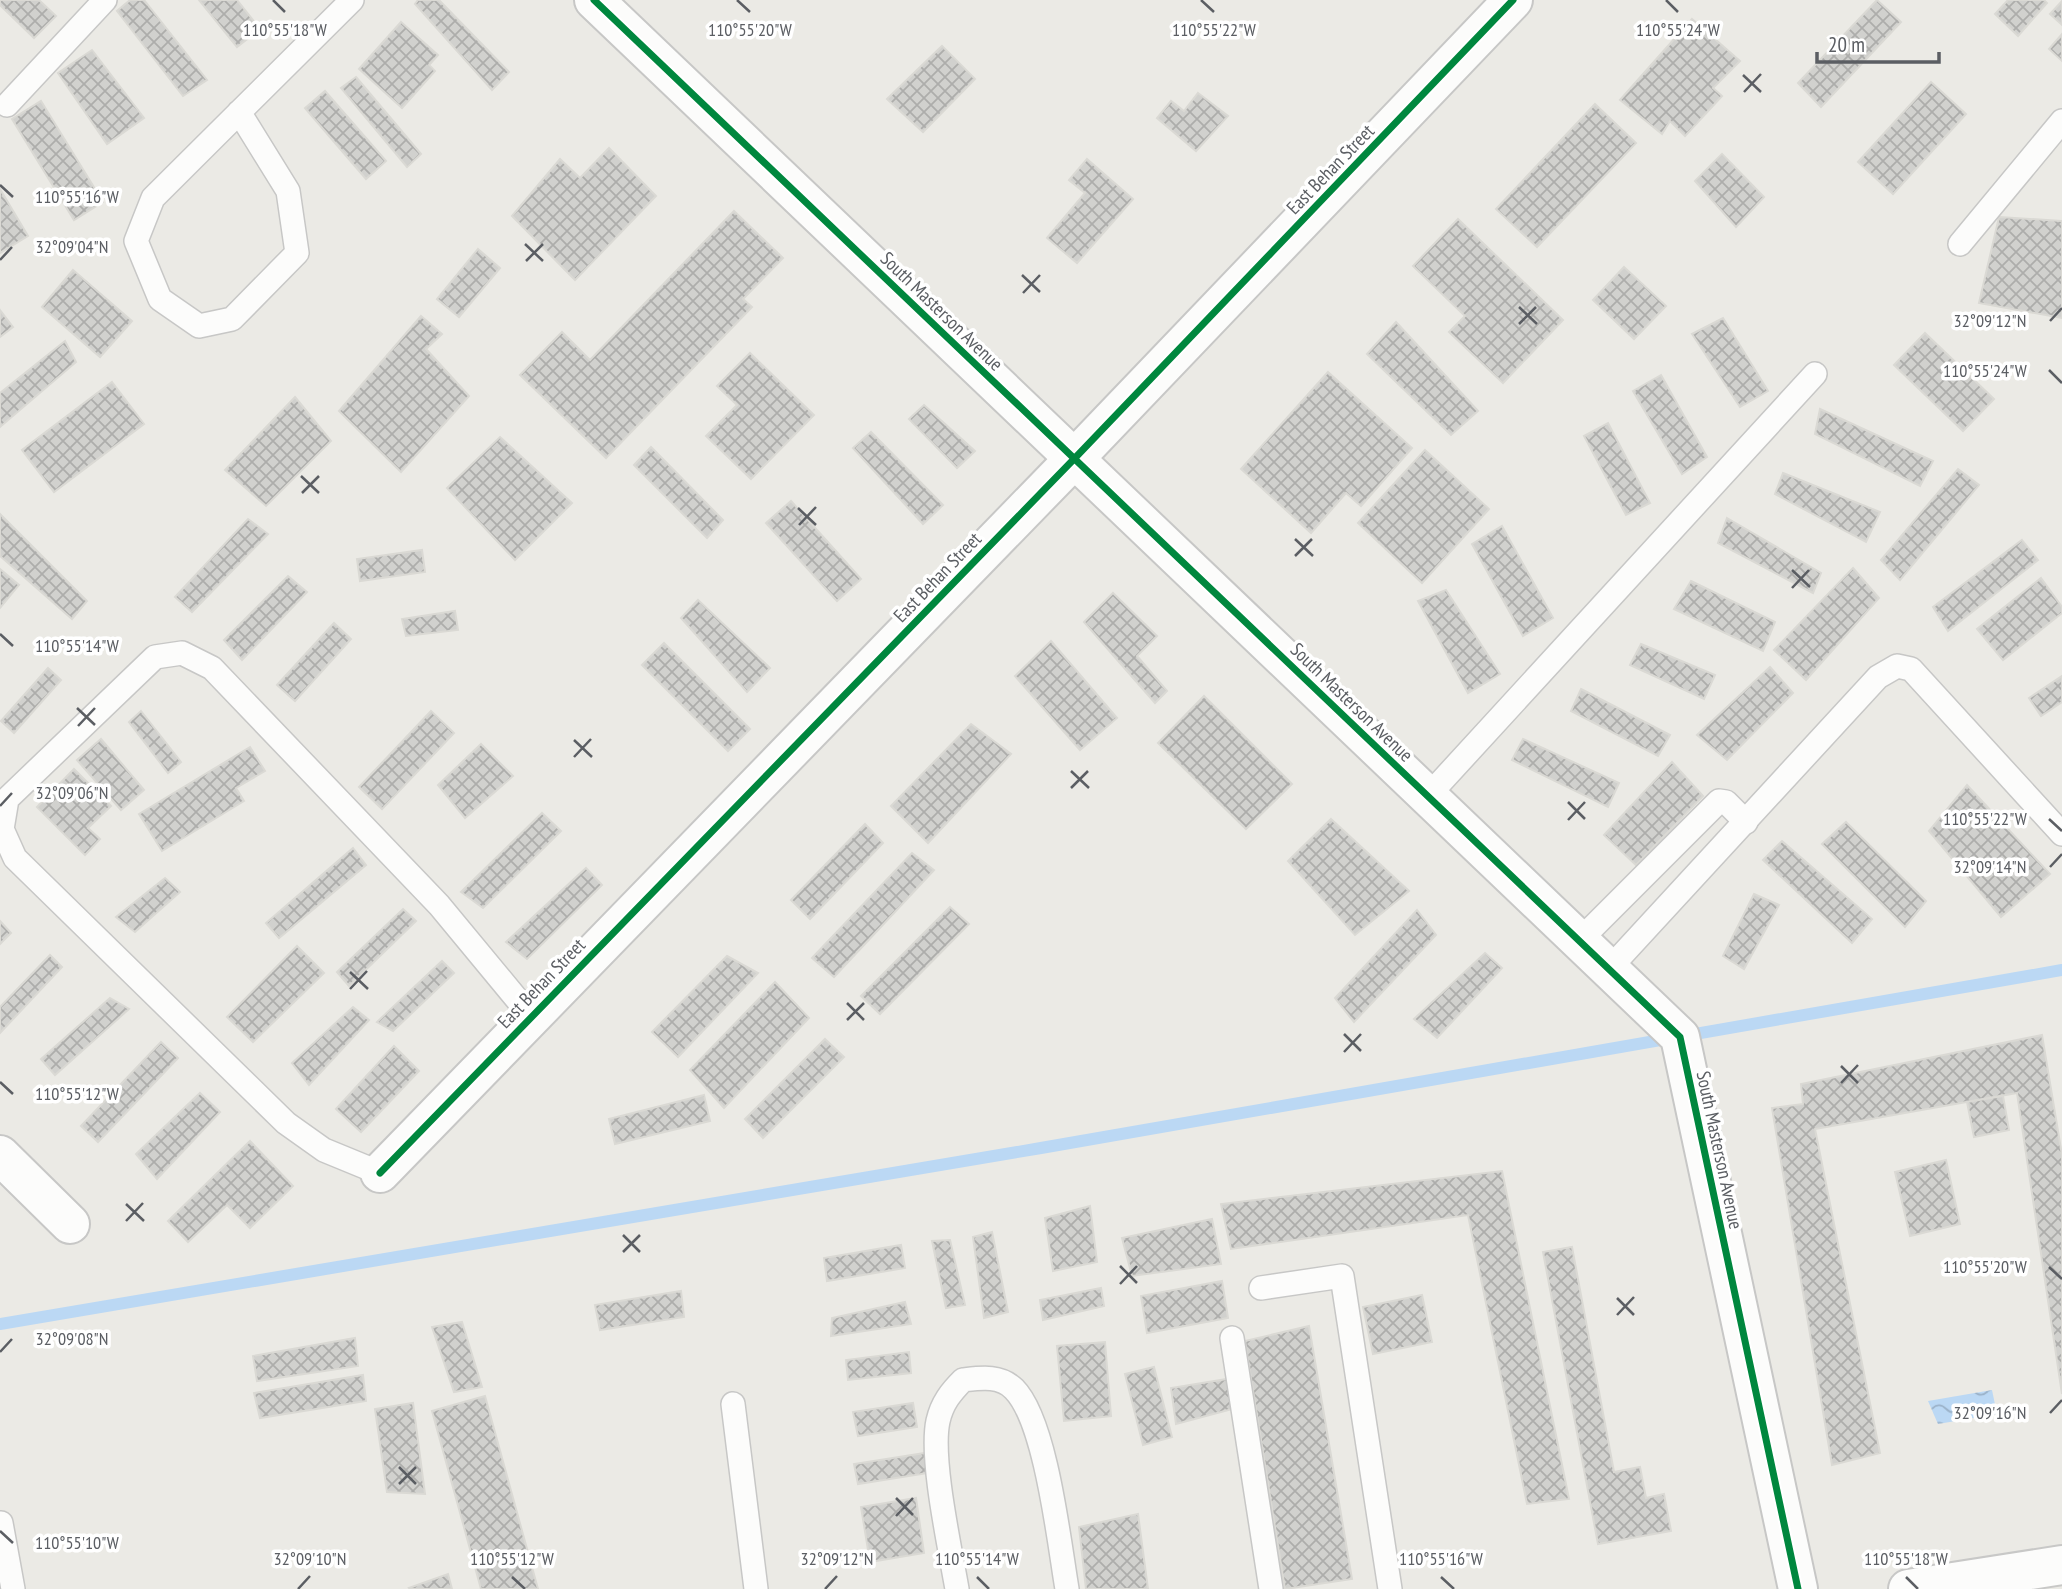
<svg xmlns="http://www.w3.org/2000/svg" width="2062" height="1589" font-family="'PT Sans Narrow',sans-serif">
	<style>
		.water { fill: url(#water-waves) }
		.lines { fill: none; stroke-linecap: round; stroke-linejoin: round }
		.stream { stroke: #bbd8f4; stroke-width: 12 }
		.building { fill: url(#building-cross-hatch); stroke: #dad9d4; stroke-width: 2 }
		.service-casing { stroke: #c7c7c6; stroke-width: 26 }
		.minor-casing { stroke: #c7c7c6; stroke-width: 42 }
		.secondary-casing { stroke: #c8c8c7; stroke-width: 42 }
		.service { stroke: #fcfcfb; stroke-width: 23 }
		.minor { stroke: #fcfcfb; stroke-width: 38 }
		.secondary { stroke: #fcfcfb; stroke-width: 38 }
		.cycleway-casing { stroke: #fff; stroke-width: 11 }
		.cycleway { stroke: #00873e; stroke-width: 7 }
		.ticks { fill: none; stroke: #5b5e63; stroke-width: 2.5 }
		.labels { text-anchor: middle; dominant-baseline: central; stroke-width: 7; stroke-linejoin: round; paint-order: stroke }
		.street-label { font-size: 19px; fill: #5b5e63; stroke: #fff }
		.ticks-label { font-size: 18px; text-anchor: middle; fill: #5b5e63; stroke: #fff; stroke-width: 7; stroke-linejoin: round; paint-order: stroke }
	</style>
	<defs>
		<pattern id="water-waves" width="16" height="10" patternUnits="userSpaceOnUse" patternTransform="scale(1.75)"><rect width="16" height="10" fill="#bbd8f4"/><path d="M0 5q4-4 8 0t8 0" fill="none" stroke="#9bb2c9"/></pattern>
		<pattern id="building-cross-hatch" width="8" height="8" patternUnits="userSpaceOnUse" patternTransform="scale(1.75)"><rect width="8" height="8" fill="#d1d1ce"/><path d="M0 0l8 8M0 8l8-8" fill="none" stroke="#adadab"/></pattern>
	</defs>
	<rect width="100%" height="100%" fill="#ebeae5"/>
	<path class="water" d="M1992 1390 1997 1414 1938 1424 1928 1401Z"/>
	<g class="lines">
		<path class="stream" d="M0 1324 1041 1148 2062 970"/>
	</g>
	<g class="building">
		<path d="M0 0H39L56 16 34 38 0 5Z"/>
		<path d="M130 0H144L207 80 183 96 117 11Z"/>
		<path d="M199 0H237L260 29 237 47Z"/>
		<path d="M418 0H439L509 72 492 90 415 4Z"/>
		<path d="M1877 0 1901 22 1821 107 1798 83Z"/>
		<path d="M2008 0H2044L2047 3 2018 36 1995 14Z"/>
		<path d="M2062 1V25L2050 14Z"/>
		<path d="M1692 19 1740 61 1713 88 1722 96 1685 136 1670 121 1662 134 1620 100Z"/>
		<path d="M401 22 438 55 429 65 435 71 402 108 359 69Z"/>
		<path d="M2062 34V61L2049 49Z"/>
		<path d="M942 46 975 79 923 132 887 99Z"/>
		<path d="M92 50 144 118 107 144 58 73Z"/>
		<path d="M356 77 421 154 407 167 341 88Z"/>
		<path d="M1931 82 1966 114 1893 194 1858 162Z"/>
		<path d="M325 91 386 161 366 179 305 108Z"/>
		<path d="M1198 93 1228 116 1196 151 1157 118 1171 101 1184 111Z"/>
		<path d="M41 101 103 202 74 220 12 119Z"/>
		<path d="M1595 104 1636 143 1537 247 1496 209Z"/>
		<path d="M609 148 656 196 575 280 512 216 560 159 580 178Z"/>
		<path d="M1722 154 1764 197 1736 227 1695 181Z"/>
		<path d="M1087 159 1133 199 1077 263 1047 238 1085 193 1069 180Z"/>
		<path d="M0 189 28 236 0 253Z"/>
		<path d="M734 211 783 258 743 299 752 307 606 458 520 375 562 332 590 360Z"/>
		<path d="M1999 217 2062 221V318L1979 303Z"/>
		<path d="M1458 219 1563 320 1503 383 1449 332 1465 316 1413 266Z"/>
		<path d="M478 249 500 268 459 317 437 299Z"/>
		<path d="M1624 267 1666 306 1634 339 1593 300Z"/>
		<path d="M73 270 132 321 100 357 42 307Z"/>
		<path d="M0 310 13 327 0 337Z"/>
		<path d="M421 316 442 334 426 349 469 396 401 472 339 411Z"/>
		<path d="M1723 318 1768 391 1740 407 1692 334Z"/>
		<path d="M1396 322 1478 411 1451 435 1367 354Z"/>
		<path d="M1925 333 1994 399 1963 431 1894 365Z"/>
		<path d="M65 341 76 362 0 427V393Z"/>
		<path d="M750 353 814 415 751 479 706 436 737 405 717 386Z"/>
		<path d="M1328 372 1412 448 1361 506 1346 493 1311 533 1241 469Z"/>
		<path d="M1661 375 1707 457 1682 474 1633 391Z"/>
		<path d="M112 382 144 424 54 492 22 450Z"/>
		<path d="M295 397 331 441 266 506 225 470Z"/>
		<path d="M924 405 975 451 957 468 909 419Z"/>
		<path d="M1820 409 1933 461 1920 486 1815 434Z"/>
		<path d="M1608 423 1650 503 1626 515 1584 436Z"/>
		<path d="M871 432 943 505 923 524 853 448Z"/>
		<path d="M500 437 572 503 515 560 447 488Z"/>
		<path d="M651 447 723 520 707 538 634 465Z"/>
		<path d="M1425 450 1489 509 1422 583 1358 523Z"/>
		<path d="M1958 469 1979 485 1900 580 1881 560Z"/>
		<path d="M1783 473 1880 512 1866 542 1775 494Z"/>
		<path d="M791 501 861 579 837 601 766 523Z"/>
		<path d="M0 514 87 601 72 619 0 556Z"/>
		<path d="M1727 518 1821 573 1813 593 1718 543Z"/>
		<path d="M248 519 268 534 192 612 175 597Z"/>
		<path d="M1502 526 1553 618 1523 636 1472 544Z"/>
		<path d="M2022 540 2038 560 1948 631 1933 607Z"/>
		<path d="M422 550 425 572 360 581 357 559Z"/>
		<path d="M1853 568 1879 598 1806 680 1774 650Z"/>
		<path d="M0 569 19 585 0 608Z"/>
		<path d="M288 576 307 592 242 660 224 640Z"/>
		<path d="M2041 578 2062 607V613L2003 660 1977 629Z"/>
		<path d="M1691 581 1775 622 1763 651 1674 609Z"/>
		<path d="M1446 590 1500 674 1468 693 1418 601Z"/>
		<path d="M1113 593 1157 636 1137 656 1167 691 1155 703 1084 622Z"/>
		<path d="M698 600 770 668 747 692 681 618Z"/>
		<path d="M455 611 458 630 406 636 402 619Z"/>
		<path d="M334 623 351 639 295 701 277 685Z"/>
		<path d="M1051 641 1117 718 1080 750 1015 676Z"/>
		<path d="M664 643 750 729 728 751 642 665Z"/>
		<path d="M1641 644 1715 675 1704 699 1630 665Z"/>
		<path d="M1770 667 1793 693 1727 760 1697 735Z"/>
		<path d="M48 668 61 680 14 733 1 721Z"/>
		<path d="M2062 676V702L2041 716 2029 698Z"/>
		<path d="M1581 689 1670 735 1658 756 1571 711Z"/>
		<path d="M1204 696 1292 784 1246 829 1158 743Z"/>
		<path d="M141 711 181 762 168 773 129 722Z"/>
		<path d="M431 711 454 733 382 809 359 787Z"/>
		<path d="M971 724 1011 754 928 843 891 806Z"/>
		<path d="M101 739 144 790 121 810 77 760Z"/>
		<path d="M1523 739 1619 783 1608 807 1512 760Z"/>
		<path d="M481 744 513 776 465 818 438 785Z"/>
		<path d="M250 747 265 771 236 788 244 801 162 851 139 814Z"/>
		<path d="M1672 762 1703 796 1636 865 1604 835Z"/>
		<path d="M74 769 111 806 88 828 100 839 85 855 37 807Z"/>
		<path d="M1967 785 2050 874 2001 917 1929 831Z"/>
		<path d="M542 813 561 831 483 908 461 892Z"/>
		<path d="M1331 819 1409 891 1355 935 1288 861Z"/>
		<path d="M1846 822 1926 901 1905 927 1822 844Z"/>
		<path d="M865 824 883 843 810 919 791 900Z"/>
		<path d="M1782 841 1872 919 1852 943 1763 860Z"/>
		<path d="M353 848 366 865 279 938 266 923Z"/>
		<path d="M912 853 934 870 834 977 812 958Z"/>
		<path d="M586 868 602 885 527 959 506 942Z"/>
		<path d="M165 878 180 892 135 932 116 917Z"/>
		<path d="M1754 894 1779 905 1744 969 1723 956Z"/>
		<path d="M950 907 969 924 880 1014 861 996Z"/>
		<path d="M403 909 416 921 349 986 337 972Z"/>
		<path d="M1417 910 1436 935 1354 1022 1335 998Z"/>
		<path d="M0 921 11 933 0 944Z"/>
		<path d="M297 946 324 973 253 1042 227 1017Z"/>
		<path d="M1485 953 1502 968 1437 1038 1414 1019Z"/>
		<path d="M50 955 62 967 0 1033V1007Z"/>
		<path d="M727 956 758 973 678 1057 652 1032Z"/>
		<path d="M442 961 454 973 393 1031 377 1022Z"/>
		<path d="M775 982 809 1018 724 1108 690 1070Z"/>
		<path d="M110 998 129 1009 55 1075 41 1059Z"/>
		<path d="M353 1007 369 1020 309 1085 292 1063Z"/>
		<path d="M2042 1035 2062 1155V1394L2017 1093 1815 1129 1880 1453 1832 1465 1772 1108 1803 1104 1801 1084Z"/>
		<path d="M825 1039 844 1057 763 1138 745 1119Z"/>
		<path d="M161 1042 178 1058 98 1142 81 1126Z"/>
		<path d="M394 1046 419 1071 361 1132 336 1109Z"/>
		<path d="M200 1093 220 1112 157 1179 136 1154Z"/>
		<path d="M704 1095 710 1121 615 1144 609 1119Z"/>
		<path d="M2003 1096 2009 1130 1974 1137 1967 1102Z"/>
		<path d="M250 1141 293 1186 250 1228 227 1205 188 1242 168 1221Z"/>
		<path d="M1946 1160 1960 1224 1910 1236 1895 1172Z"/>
		<path d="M1502 1171 1569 1499 1527 1504 1468 1215 1231 1249 1221 1204Z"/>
		<path d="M1090 1206 1097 1262 1053 1271 1045 1218Z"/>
		<path d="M1212 1219 1221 1264 1132 1276 1122 1238Z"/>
		<path d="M992 1232 1008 1312 984 1318 973 1237Z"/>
		<path d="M950 1240 965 1305 946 1308 932 1241Z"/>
		<path d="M901 1245 905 1268 827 1281 824 1258Z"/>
		<path d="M1572 1247 1614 1472 1640 1467 1646 1498 1664 1494 1671 1531 1598 1544 1543 1252Z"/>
		<path d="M1222 1281 1228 1318 1147 1333 1141 1296Z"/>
		<path d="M1101 1288 1104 1306 1043 1320 1040 1300Z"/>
		<path d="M681 1291 684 1317 600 1330 595 1305Z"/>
		<path d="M1422 1295 1432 1342 1373 1354 1363 1307Z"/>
		<path d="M905 1302 911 1324 831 1336 832 1318Z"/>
		<path d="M462 1322 482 1387 454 1392 432 1327Z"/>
		<path d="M1309 1326 1352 1579 1285 1589 1245 1341Z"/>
		<path d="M355 1338 358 1366 257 1381 253 1356Z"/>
		<path d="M1105 1342 1111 1416 1064 1421 1057 1346Z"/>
		<path d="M909 1352 911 1373 848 1380 846 1360Z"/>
		<path d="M1154 1367 1172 1437 1143 1445 1125 1374Z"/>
		<path d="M363 1375 366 1401 260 1418 254 1393Z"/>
		<path d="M1233 1378 1236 1408 1176 1424 1171 1388Z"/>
		<path d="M485 1396 538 1589H481L432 1411Z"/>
		<path d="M413 1403 425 1494 387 1492 375 1409Z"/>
		<path d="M913 1403 917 1427 858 1436 853 1412Z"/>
		<path d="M925 1453 928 1473 858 1484 854 1464Z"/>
		<path d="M916 1498 924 1553 870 1562 861 1507Z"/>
		<path d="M1138 1514 1148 1589H1086L1079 1527Z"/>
		<path d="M448 1574 452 1589H410L409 1588Z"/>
	</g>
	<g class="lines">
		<g class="service-casing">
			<g id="service">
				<path d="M7 105 105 0"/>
				<path d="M239 112 288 191 297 253 232 319 199 326 160 299 136 241 153 198 352 0"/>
				<path d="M1960 244 2062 121"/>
				<path d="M1428 796 1815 374"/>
				<path d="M1579 941 1719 801 1726 802 1746 822"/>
				<path d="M1609 969 1878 677 1897 666 1911 669 2062 834"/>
				<path d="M380 1173 324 1150 286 1123 15 858 2 829 7 799 155 657 182 653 212 668 439 905 530 1015"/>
				<path d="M1261 1288 1342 1276 1390 1589"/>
				<path d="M1232 1338 1271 1589"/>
				<path d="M733 1404 756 1589"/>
				<path d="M1 1523 13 1589"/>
				<path d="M957 1589C950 1548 930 1458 938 1421 942 1403 951 1392 963 1380 981 1378 1000 1375 1014 1389 1046 1421 1059 1542 1067 1589"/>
			</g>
		</g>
		<g class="minor-casing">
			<g id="minor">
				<path d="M594 0 1680 1037 1798 1589"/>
				<path d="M0 1155 70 1224"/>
				<path d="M380 1173 1074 459 1513 0"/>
			</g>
		</g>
		<g class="secondary-casing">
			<path id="secondary" d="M1908 1589 2062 1565"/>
		</g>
		<use href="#service" class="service"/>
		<use href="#minor" class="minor"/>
		<use href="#secondary" class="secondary"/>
		<g class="cycleway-casing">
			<g id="cycleway">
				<path d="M594 0 1680 1037 1798 1589"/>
				<path d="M380 1173 1074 459 1513 0"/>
			</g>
		</g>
		<use href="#cycleway" class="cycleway"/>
	</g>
	<path class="ticks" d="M273 0 285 12M737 0 750 12M1201 0 1214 12M1666 0 1678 12M1743 75 1761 92M1744 92 1761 74M0 185 13 197M525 244 543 261M0 260 12 247M526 261 543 244M1022 275 1040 292M1023 293 1040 275M1519 307 1537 324M2050 321 2062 308M1519 324 1536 307M2049 370 2062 383M301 476 319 493M302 493 319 476M798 508 816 525M799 525 816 507M1295 539 1313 556M1295 556 1312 539M1792 570 1810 587M1792 588 1809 570M0 634 13 646M77 708 95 725M78 726 95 708M574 740 592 757M574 757 591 739M1071 771 1089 788M1071 788 1088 771M1568 802 1585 819M0 806 12 793M2049 819 2062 831M1568 820 1585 802M2050 867 2062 854M350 972 368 989M350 989 367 971M847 1003 864 1020M847 1020 864 1003M1344 1034 1361 1051M1344 1052 1361 1034M1841 1066 1858 1083M0 1082 13 1094M1841 1083 1858 1065M126 1204 144 1221M126 1221 143 1203M623 1235 640 1252M623 1252 640 1235M1120 1266 1137 1283M2049 1267 2062 1279M1120 1284 1137 1266M1617 1298 1634 1315M1617 1315 1634 1297M0 1352 12 1339M2050 1413 2062 1400M399 1467 416 1484M399 1484 416 1467M896 1498 913 1515M896 1516 913 1498M0 1531 13 1543M512 1577 525 1589M977 1577 989 1589M1441 1577 1454 1589M1906 1577 1918 1589M298 1589 310 1576M825 1589 837 1576"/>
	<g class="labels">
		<g class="street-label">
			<text transform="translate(1330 169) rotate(-46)">East Behan Street</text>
			<text transform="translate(942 311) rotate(44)">South Masterson Avenue</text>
			<text transform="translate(937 577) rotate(-46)">East Behan Street</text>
			<text transform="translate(1352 702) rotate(44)">South Masterson Avenue</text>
			<text transform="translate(541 983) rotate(-46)">East Behan Street</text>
			<text transform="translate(1720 1150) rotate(78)">South Masterson Avenue</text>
		</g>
	</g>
	<g class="ticks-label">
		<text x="285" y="36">110°55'18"W</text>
		<text x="750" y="36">110°55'20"W</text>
		<text x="1214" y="36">110°55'22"W</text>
		<text x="1678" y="36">110°55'24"W</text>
		<text x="77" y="203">110°55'16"W</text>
		<text x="72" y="253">32°09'04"N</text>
		<text x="1990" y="327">32°09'12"N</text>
		<text x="1985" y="377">110°55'24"W</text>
		<text x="77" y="652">110°55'14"W</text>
		<text x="72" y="799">32°09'06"N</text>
		<text x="1985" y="825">110°55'22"W</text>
		<text x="1990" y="873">32°09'14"N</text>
		<text x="77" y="1100">110°55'12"W</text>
		<text x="1985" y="1273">110°55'20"W</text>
		<text x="72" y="1345">32°09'08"N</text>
		<text x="1990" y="1419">32°09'16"N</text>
		<text x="77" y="1549">110°55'10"W</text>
		<text x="310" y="1565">32°09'10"N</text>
		<text x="837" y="1565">32°09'12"N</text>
		<text x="512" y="1565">110°55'12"W</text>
		<text x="977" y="1565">110°55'14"W</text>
		<text x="1441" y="1565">110°55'16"W</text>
		<text x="1906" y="1565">110°55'18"W</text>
	</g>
	<path d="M1817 52v10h122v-10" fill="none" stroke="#5b5e63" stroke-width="3.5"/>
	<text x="1828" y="52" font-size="21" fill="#5b5e63" stroke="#ffffff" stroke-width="5" paint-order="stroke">20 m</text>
</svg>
